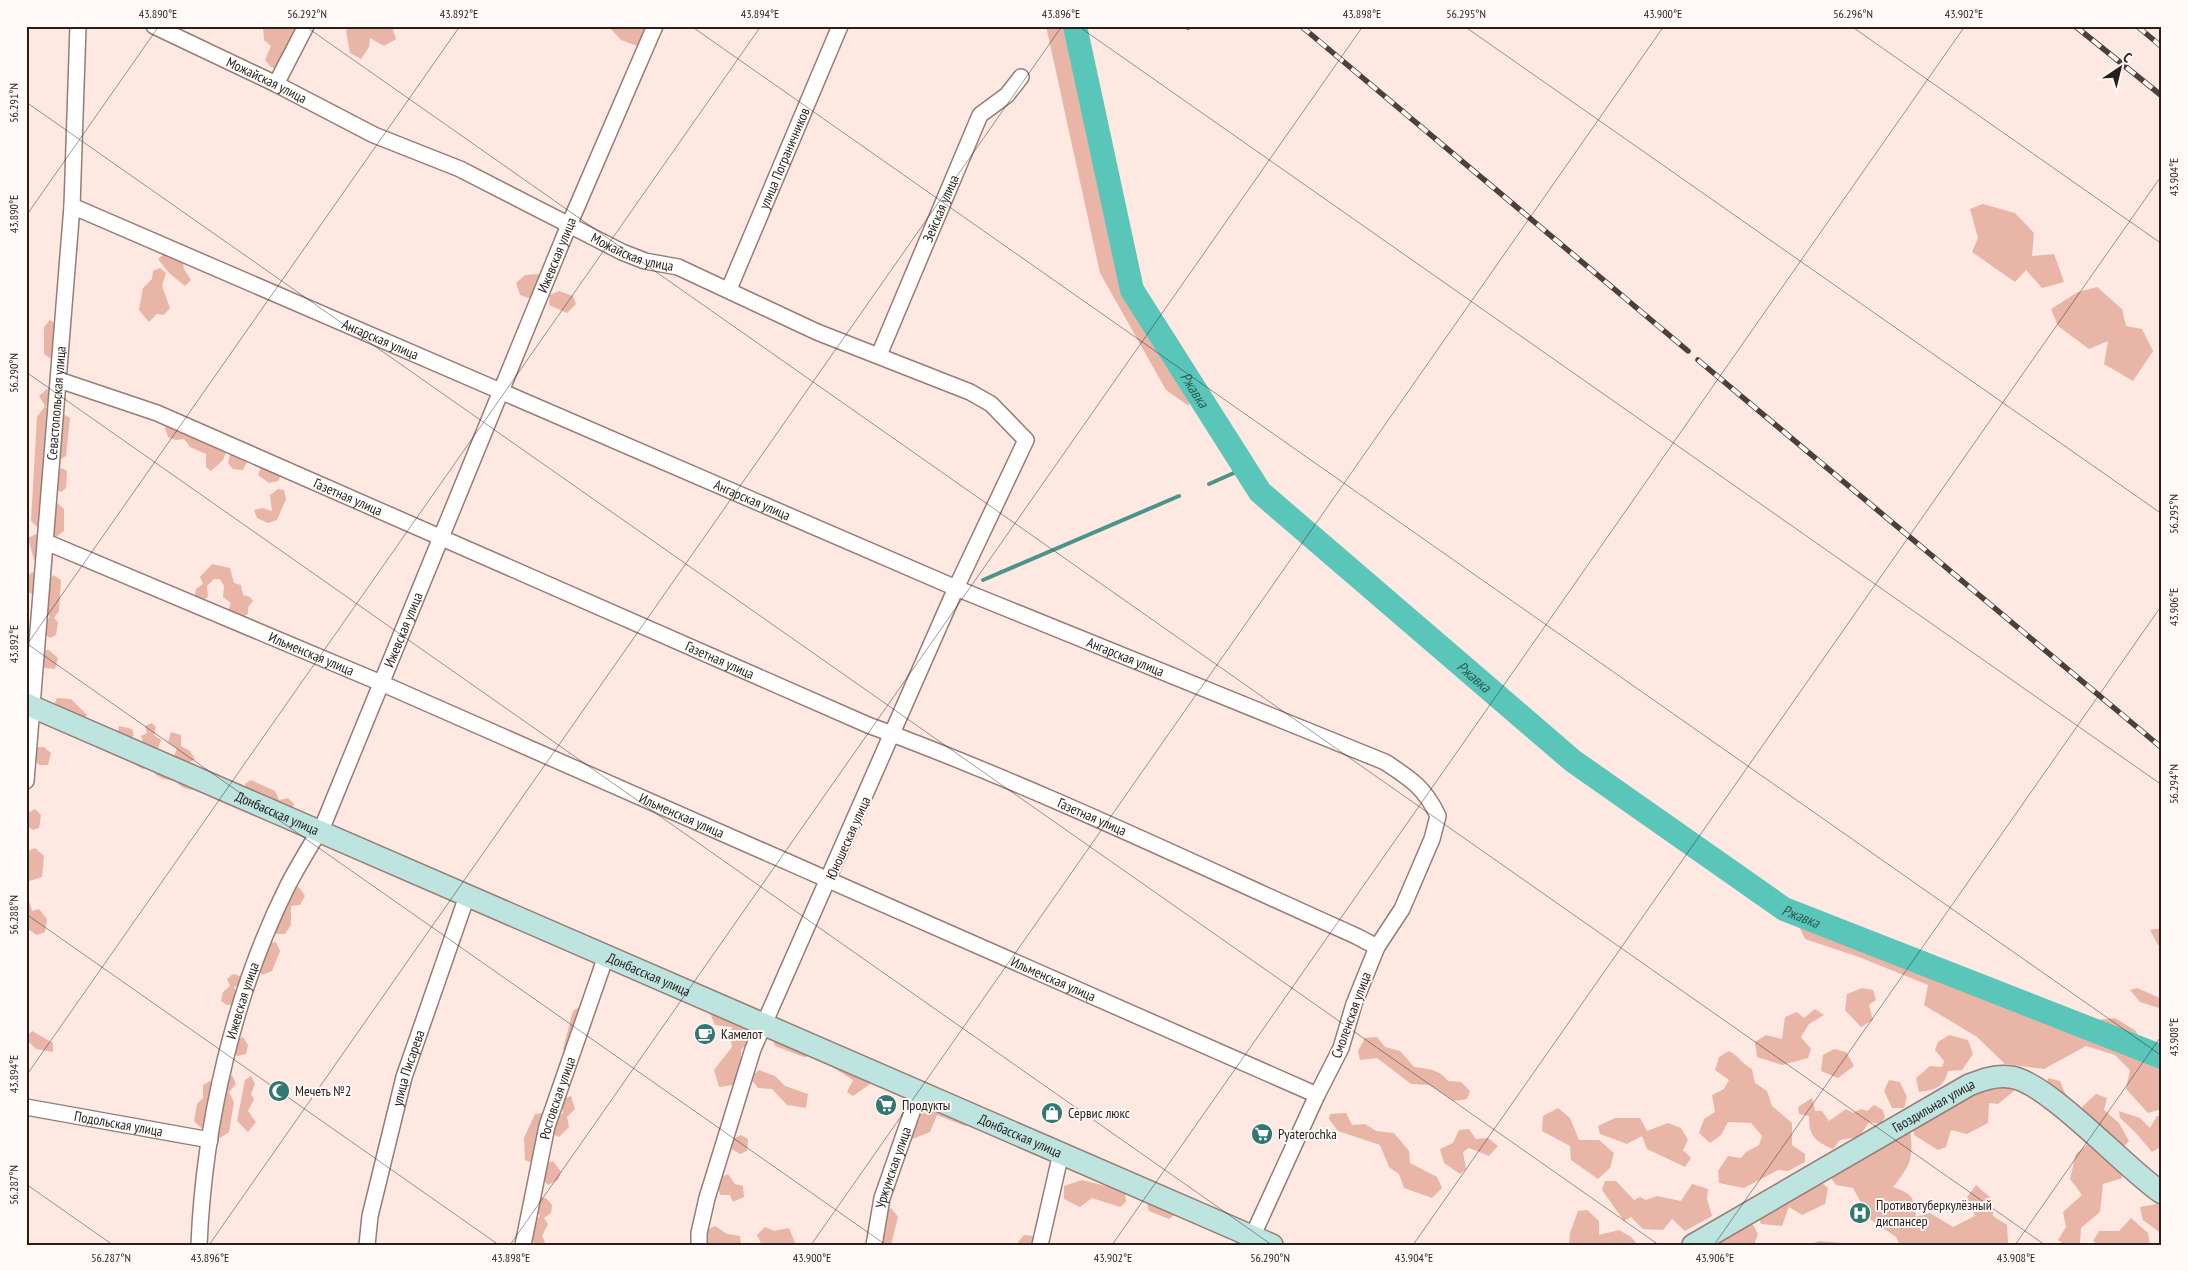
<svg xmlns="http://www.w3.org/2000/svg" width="2188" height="1271" font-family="'PT Sans Narrow',sans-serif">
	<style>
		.green { fill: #e8b5a7 }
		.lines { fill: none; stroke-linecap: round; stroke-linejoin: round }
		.stream { stroke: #4b948b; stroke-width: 4 }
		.river { stroke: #5ac6ba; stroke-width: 24 }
		.street-casing { stroke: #967d76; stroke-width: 18 }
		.secondary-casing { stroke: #967d76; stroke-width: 24 }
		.street { stroke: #fff; stroke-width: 15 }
		.secondary { stroke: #bee4e0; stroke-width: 21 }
		.rail-casing { stroke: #4c403d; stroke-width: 5.5 }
		.rail { stroke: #fff9f7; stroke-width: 4; stroke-dasharray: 11; stroke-linecap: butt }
		.ticks { fill: none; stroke: #281e1c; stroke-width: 1; stroke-opacity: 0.45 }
		.labels { text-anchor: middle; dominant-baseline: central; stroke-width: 4; stroke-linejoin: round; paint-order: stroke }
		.street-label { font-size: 14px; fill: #281e1c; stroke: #fff9f7 }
		.poi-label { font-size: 14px; fill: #281e1c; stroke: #fff9f7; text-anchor: start }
		.water-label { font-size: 15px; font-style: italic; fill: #2d5c56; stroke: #fff9f7 }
		.neatline { fill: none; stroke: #281e1c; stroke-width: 2 }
		.ticks-label { font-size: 12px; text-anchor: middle; fill: #281e1c }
	</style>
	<rect width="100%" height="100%" fill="#fee8e2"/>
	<g class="green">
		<path d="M263 26H295L286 57 277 69 271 67 265 60 271 46 264 40Z"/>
		<path d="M350 26H398L393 30 396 39 384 46 370 38 369 47 361 59 350 53 346 31Z"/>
		<path d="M608 26H645L650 31 640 47 621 40Z"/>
		<path d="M1046 26H1075L1109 184 1124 287 1187 381 1189 406 1166 390 1100 273Z"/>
		<path d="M1983 204 2015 213 2034 233 2032 256 2054 254 2064 282 2042 288 2026 270 2015 282 1972 252 1978 238 1970 209Z"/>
		<path d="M166 252 182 257 184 269 191 280 185 286 169 273 158 259Z"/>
		<path d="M160 268 166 273 162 286 170 308 164 315 157 314 149 322 139 310 143 288 152 279 153 271Z"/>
		<path d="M540 274 549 279 546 290 529 298 520 295 516 283 525 275Z"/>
		<path d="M2097 287 2122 309 2126 326 2142 329 2153 351 2133 381 2104 364 2108 341 2089 349 2058 326 2051 309 2078 292Z"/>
		<path d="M559 291 573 296 576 304 567 313 549 305 550 295Z"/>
		<path d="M50 320 58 326 57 353 51 359 44 354V327Z"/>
		<path d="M47 389 53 397 46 407 51 414 43 523 38 528 31 521 37 417 45 406 39 396Z"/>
		<path d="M63 414 70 418 66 456 61 459 55 456 58 416Z"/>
		<path d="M172 424 182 427 186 435H202L227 449 223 460 211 471 206 467V454L190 447 184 439 176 440 168 437 165 428Z"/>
		<path d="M236 453 248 460 243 470 233 469 228 463 230 455Z"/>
		<path d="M261 467 271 469 281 475 278 481 269 483 258 475Z"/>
		<path d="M61 468 67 471 66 488 61 492 54 488 55 472Z"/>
		<path d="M278 489 284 490 286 499 277 520 268 523 257 518 254 510 262 508 272 511 270 495Z"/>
		<path d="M57 503 64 509V531L56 537 50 531 52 508Z"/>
		<path d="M36 534 42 540 40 558 34 560 28 538Z"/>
		<path d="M212 564 230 568 234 583 241 585 243 595 250 597 253 601 248 607V614L239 618 228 611 231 603 223 597 224 586 220 579H214L207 586 208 597 202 600 195 595 196 589 203 584 200 577Z"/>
		<path d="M32 572 38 577V590L33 595 26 590V578Z"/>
		<path d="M53 575 61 580 59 611 54 618 58 622 56 635 50 638 43 633 44 622 50 617C42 606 46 585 53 575Z"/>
		<path d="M42 650H49L58 658 55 669 45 668 39 658Z"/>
		<path d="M57 698 71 699 87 715 79 722 63 715 55 703Z"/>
		<path d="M152 723 156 727 154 735 161 740 158 748 145 747 141 736 147 733 145 726Z"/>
		<path d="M119 726 132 729 134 736 125 739 118 734Z"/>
		<path d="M171 732 181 735V746L190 751 195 759 188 763 174 756 177 749 168 742Z"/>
		<path d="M36 747H44L51 753 48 765H39L31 755Z"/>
		<path d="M129 755 204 789C192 791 182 790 175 780 165 781 156 777 150 768L143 769 129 761Z"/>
		<path d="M251 780 275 791 279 800 288 798 294 804 292 810 248 792 245 784Z"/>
		<path d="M35 809 41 815 39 828 33 830 27 826 28 813Z"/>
		<path d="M35 848 44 856 42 877 29 881 26 878V852Z"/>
		<path d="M299 887 305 896 300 905 291 906V925L285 934H276L272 927 277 914 287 906 286 899 291 888Z"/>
		<path d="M26 901H29L32 911 39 909 47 919 45 932 37 935 26 928Z"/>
		<path d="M1804 916 1980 983 1995 994 2024 999 2081 1022 2115 1018 2136 1031 2141 1044 2162 1054V1109L2148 1113 2126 1089 2130 1070 2115 1055 2086 1046 2044 1069 2005 1064 1977 1037 1924 1005 1928 985 1859 957 1805 939 1797 922Z"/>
		<path d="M2162 928V948L2158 945 2150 930Z"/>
		<path d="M276 942 280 951 272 971 262 975 258 967 266 944Z"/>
		<path d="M233 974 244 977 243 984 234 987 238 995 237 1004 227 1005 221 1001 223 992 230 986 227 979Z"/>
		<path d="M1862 988 1873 990 1876 1000 1869 1005 1873 1020 1861 1027 1845 1010 1847 994Z"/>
		<path d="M2137 988 2162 999V1009L2140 1002 2130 990Z"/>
		<path d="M581 1006 589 1013 567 1052 563 1049 573 1011Z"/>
		<path d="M1815 1009 1824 1015 1809 1024 1801 1037 1811 1049 1808 1058 1782 1065 1757 1057 1755 1042 1766 1035 1782 1039 1785 1017 1797 1012 1804 1018Z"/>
		<path d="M709 1011 747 1028 752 1037 741 1050V1070L733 1085 719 1087 714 1070 732 1047 730 1034 732 1027 715 1025Z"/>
		<path d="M770 1030 870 1069V1084L853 1096 847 1092 853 1080 821 1060 817 1054 804 1057 775 1046Z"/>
		<path d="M32 1031 53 1043V1052L36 1049 30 1043H26V1037Z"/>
		<path d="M1949 1035 1968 1040 1973 1054 1962 1070 1948 1071C1944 1087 1935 1090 1919 1092L1916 1078 1930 1066 1942 1067 1944 1061 1935 1050 1938 1042Z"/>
		<path d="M243 1037 248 1045 246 1054 237 1056 233 1052 235 1039Z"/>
		<path d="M1377 1037 1385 1047 1400 1051 1414 1067C1428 1069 1439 1069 1448 1081L1461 1082 1470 1091 1467 1099 1454 1101 1430 1085 1411 1084 1377 1058 1360 1060 1358 1051 1365 1038Z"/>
		<path d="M1834 1049 1846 1052 1854 1066 1838 1078 1821 1071 1823 1055Z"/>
		<path d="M1729 1051C1739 1056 1742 1064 1752 1069L1755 1083 1767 1091 1772 1106 1792 1123V1145L1805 1154V1162L1788 1171 1778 1170 1744 1188 1719 1183 1718 1171 1728 1156 1741 1158 1746 1152 1759 1145 1762 1136 1751 1123 1728 1122 1721 1135 1710 1143 1699 1133 1704 1119 1715 1112 1712 1095 1724 1089 1729 1080 1715 1070 1719 1057Z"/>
		<path d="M759 1070 775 1076 785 1086 808 1094 806 1108 787 1105 772 1089 758 1088 750 1078Z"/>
		<path d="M232 1075 236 1084 229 1092 234 1102 229 1132 220 1138 213 1133 221 1098 226 1093 224 1082Z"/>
		<path d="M251 1076 255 1084 251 1094 254 1099 248 1111 256 1122 248 1132 237 1121 245 1080Z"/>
		<path d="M2048 1078 2060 1081 2068 1100 2046 1089Z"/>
		<path d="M1889 1080 1900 1082 1907 1097 1904 1108H1892L1884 1091Z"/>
		<path d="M210 1081 215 1085 213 1096 208 1101 211 1105 210 1120 201 1128 194 1121 197 1104 203 1098V1085Z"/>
		<path d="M2008 1081 2014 1091 1998 1104 1989 1103 1988 1123 1967 1134 1951 1130 1946 1147 1938 1150 1914 1135 1913 1122 1929 1104 1955 1106 1965 1085Z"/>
		<path d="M2096 1094 2107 1098 2104 1110 2119 1123 2129 1141 2124 1146 2093 1126 2082 1107Z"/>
		<path d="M571 1096 575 1109 567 1117 569 1127 559 1137 553 1134V1121L563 1113 560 1100Z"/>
		<path d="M1812 1098 1815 1111H1822L1829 1121 1846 1109 1853 1113 1861 1109 1867 1111 1874 1105 1883 1110 1885 1118 1880 1124 1869 1122 1859 1137 1840 1140 1833 1149C1815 1141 1809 1137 1809 1116L1799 1114 1798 1107Z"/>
		<path d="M932 1101 975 1123 965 1126 937 1115 930 1132 910 1140 903 1127 919 1121 922 1106Z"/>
		<path d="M1558 1108 1570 1118 1579 1140H1599L1614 1153 1610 1168 1598 1179 1571 1160 1570 1146 1542 1131 1543 1116Z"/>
		<path d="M2119 1111 2140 1118 2150 1128 2157 1116H2162V1146L2152 1152 2135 1132 2120 1118Z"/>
		<path d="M543 1113 548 1118 532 1163 525 1160 524 1138 535 1114Z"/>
		<path d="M1346 1113 1352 1125 1365 1124 1376 1131 1394 1133 1409 1151 1410 1163 1437 1177 1442 1188 1432 1198 1404 1188 1399 1174 1389 1167 1380 1145 1338 1131 1329 1119 1330 1114Z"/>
		<path d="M1615 1118H1640L1647 1131 1668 1123 1681 1128 1688 1140 1683 1150 1691 1158 1685 1167 1647 1149 1642 1136 1627 1144 1600 1134 1598 1126Z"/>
		<path d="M1469 1129 1476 1139 1488 1138 1498 1146 1489 1156 1469 1148 1463 1152 1466 1169 1460 1174 1444 1163 1440 1149 1453 1143 1459 1130Z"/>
		<path d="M1910 1130C1914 1157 1911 1165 1893 1187 1912 1194 1914 1196 1916 1217L1930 1213 1953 1227 1975 1216 1967 1197 1976 1185 1993 1200V1216L2007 1225 2008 1243 2010 1245H1900L1896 1237 1870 1219 1853 1188 1836 1185 1826 1171Z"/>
		<path d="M741 1135 748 1139 747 1151 740 1154 732 1149 733 1139Z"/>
		<path d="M2088 1144 2100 1145 2120 1162 2122 1178 2103 1184 2100 1212 2081 1228 2080 1243 2065 1245 2058 1240 2066 1227 2063 1212 2082 1195 2070 1179 2076 1154Z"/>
		<path d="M553 1161 561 1172 558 1180 548 1185 541 1178 542 1165Z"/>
		<path d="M728 1174 735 1184 743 1186 744 1197 733 1202 730 1195H720L717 1179Z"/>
		<path d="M1811 1174 1828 1188 1825 1204 1802 1215 1789 1207 1782 1226 1761 1224 1757 1213Z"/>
		<path d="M1082 1180 1125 1191 1126 1202 1120 1207 1092 1198 1080 1207 1064 1199V1186Z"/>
		<path d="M1605 1181H1616L1634 1200 1640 1197 1646 1200 1657 1196 1681 1201 1692 1184 1708 1189 1707 1199 1712 1216 1685 1231 1672 1219 1663 1230 1643 1229 1631 1217 1624 1221 1602 1190Z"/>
		<path d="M538 1198H546L552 1205 551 1213 544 1218 548 1224 542 1236 545 1242 543 1245H535L532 1239 535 1221 540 1216 535 1208Z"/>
		<path d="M1155 1199 1177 1213 1169 1219 1149 1211 1147 1204Z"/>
		<path d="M2157 1204 2162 1207V1234L2143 1220 2140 1207Z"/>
		<path d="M891 1208 898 1217 891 1245H880L884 1212Z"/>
		<path d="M1587 1210 1599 1221V1235L1619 1230 1631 1237 1638 1245H1561L1569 1244 1570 1233 1578 1211Z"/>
		<path d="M2131 1218 2148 1233 2150 1245H2098L2093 1241 2099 1231H2119Z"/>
		<path d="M1744 1220 1753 1225 1758 1234 1754 1245H1699Z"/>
		<path d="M715 1226 727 1234 740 1236 741 1245H703V1232Z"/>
		<path d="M765 1227 774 1231 789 1228 796 1245H762L757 1235Z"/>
		<path d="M1024 1235 1033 1236 1037 1245H1019L1018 1242Z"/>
		<path d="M1819 1241 1843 1243 1845 1245H1808Z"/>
	</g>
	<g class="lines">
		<g class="stream">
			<path d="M1209 484 1245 468"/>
			<path d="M983 580 1179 496"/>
		</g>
		<path class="river" id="s1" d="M1075 26 1132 290 1260 492 1573 761 1784 909 2162 1057"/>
		<g class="street-casing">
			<g id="street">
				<path id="s2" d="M154 26 276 84 374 135 460 169 622 252 645 261 678 267 817 332 970 392 991 404 1026 440 956 588 753 1049 707 1198 699 1233V1245"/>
				<path d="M276 84 306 26"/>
				<path id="s3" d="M72 206 956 588 1385 762C1411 779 1425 788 1438 816L1432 839 1402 909 1377 947 1354 1004 1341 1048 1317 1095 1253 1235"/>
				<path id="s4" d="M729 289 840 26"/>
				<path id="s5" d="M879 355 980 115 1007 95 1021 77"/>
				<path id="s6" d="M59 380 157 413 868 725C1034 786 1195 864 1356 936L1377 947"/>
				<path id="s7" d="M46 542 381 683 1317 1095"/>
				<path id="s8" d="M26 781 72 206 78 26"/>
				<path id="s9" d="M26 1107 210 1140"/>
				<path id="s10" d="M199 1245C204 1124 234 993 288 885 299 864 312 843 324 823L569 225 655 26"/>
				<path id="s11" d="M367 1245 370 1216 404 1077 467 896"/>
				<path id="s12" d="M523 1245 547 1126 606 956"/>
				<path id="s13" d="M874 1245 882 1198 919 1092"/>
				<path d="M1040 1245 1061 1153"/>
			</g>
		</g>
		<g class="secondary-casing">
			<g id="secondary">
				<path id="s14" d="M26 704 1272 1245"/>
				<path id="s15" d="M1693 1245 1969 1085C1982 1080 1995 1075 2010 1077 2046 1080 2127 1170 2162 1193"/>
			</g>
		</g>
		<use href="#street" class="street"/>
		<use href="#secondary" class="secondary"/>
		<g class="rail-casing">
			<g id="rail">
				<path d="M1188 26V27"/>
				<path d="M1301 26 1688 351"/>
				<path d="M2075 26 2162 96"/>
				<path d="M2137 26 2162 47"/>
				<path d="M1698 360 2162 748"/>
			</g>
		</g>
		<use href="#rail" class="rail"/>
	</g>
	<path class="ticks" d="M305 26 2045 1245M691 26 2162 1056M1078 26 2162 785M1464 26 2162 514M1851 26 2162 244M26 102 1659 1245M26 216 159 26M26 372 1272 1245M26 643 886 1245M26 646 460 26M26 914 499 1245M26 1076 761 26M26 1184 113 1245M209 1245 1062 26M510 1245 1363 26M811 1245 1664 26M1112 1245 1965 26M1413 1245 2162 175M1714 1245 2162 605M2015 1245 2162 1035"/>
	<defs>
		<g id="cafe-disc" transform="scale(1.125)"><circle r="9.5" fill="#317870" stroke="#fff9f7"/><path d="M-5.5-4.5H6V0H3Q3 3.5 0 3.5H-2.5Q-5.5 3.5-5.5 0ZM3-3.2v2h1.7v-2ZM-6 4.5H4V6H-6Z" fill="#fff"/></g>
		<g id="mosque-disc" transform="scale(1.125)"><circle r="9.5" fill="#317870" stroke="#fff9f7"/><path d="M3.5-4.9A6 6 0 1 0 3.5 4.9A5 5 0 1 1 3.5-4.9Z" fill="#fff"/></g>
		<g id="supermarket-disc" transform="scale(1.125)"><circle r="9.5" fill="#317870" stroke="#fff9f7"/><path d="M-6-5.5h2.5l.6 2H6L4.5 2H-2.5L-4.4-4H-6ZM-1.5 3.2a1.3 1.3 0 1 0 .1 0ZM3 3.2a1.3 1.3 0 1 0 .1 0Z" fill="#fff"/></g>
		<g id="shop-disc" transform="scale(1.125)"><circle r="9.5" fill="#317870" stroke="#fff9f7"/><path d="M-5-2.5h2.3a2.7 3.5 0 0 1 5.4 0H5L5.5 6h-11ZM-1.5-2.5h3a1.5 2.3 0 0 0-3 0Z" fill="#fff"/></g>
		<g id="hospital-disc" transform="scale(1.125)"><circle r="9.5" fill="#317870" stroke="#fff9f7"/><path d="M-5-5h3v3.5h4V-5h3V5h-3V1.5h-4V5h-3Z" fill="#fff"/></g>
	</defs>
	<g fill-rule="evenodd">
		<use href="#cafe-disc" x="705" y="1034"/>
		<use href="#mosque-disc" x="279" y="1091"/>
		<use href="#supermarket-disc" x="886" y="1105"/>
		<use href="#shop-disc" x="1052" y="1113"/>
		<use href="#supermarket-disc" x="1262" y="1134"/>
		<use href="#hospital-disc" x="1860" y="1213"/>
	</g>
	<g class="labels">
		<g class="street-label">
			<text stroke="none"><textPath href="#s2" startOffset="125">Можайская улица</textPath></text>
			<text stroke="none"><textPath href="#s4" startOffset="142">улица Пограничников</textPath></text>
			<text stroke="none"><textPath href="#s5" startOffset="159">Зейская улица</textPath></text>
			<text stroke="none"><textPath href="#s2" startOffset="530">Можайская улица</textPath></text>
			<text stroke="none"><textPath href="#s10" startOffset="1059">Ижевская улица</textPath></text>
			<text stroke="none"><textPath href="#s3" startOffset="336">Ангарская улица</textPath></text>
			<text stroke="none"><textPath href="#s8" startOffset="379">Севастопольская улица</textPath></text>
			<text stroke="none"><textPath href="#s6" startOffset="312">Газетная улица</textPath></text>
			<text stroke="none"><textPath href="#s3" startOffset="741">Ангарская улица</textPath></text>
			<text stroke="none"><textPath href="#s10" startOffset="654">Ижевская улица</textPath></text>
			<text stroke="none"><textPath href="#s7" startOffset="288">Ильменская улица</textPath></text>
			<text stroke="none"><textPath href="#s3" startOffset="1146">Ангарская улица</textPath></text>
			<text stroke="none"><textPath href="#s6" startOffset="718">Газетная улица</textPath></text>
			<text stroke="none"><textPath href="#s14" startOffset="274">Донбасская улица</textPath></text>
			<text stroke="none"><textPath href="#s7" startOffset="692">Ильменская улица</textPath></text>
			<text stroke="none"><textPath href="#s6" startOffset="1122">Газетная улица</textPath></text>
			<text transform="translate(848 838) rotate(-66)">Юношеская улица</text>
			<text stroke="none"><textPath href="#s14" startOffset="679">Донбасская улица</textPath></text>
			<text stroke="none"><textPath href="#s7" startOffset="1098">Ильменская улица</textPath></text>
			<text stroke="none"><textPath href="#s10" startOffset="249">Ижевская улица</textPath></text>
			<text transform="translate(1351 1015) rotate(-70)">Смоленская улица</text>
			<text stroke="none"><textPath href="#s11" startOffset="182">улица Писарева</textPath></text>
			<text stroke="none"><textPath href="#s12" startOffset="151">Ростовская улица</textPath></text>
			<text stroke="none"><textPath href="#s15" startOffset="278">Гвоздильная улица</textPath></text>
			<text stroke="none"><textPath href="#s9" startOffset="94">Подольская улица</textPath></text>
			<text stroke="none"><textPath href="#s14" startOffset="1084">Донбасская улица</textPath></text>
			<text stroke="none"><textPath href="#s13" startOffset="80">Уржумская улица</textPath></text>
		</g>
		<g class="poi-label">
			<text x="721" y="1034">Камелот</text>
			<text x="295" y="1091">Мечеть №2</text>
			<text x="902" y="1105">Продукты</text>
			<text x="1068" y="1113">Сервис люкс</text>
			<text x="1278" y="1134">Pyaterochka</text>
			<text x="1876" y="1205">Противотуберкулёзный<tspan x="1876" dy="16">диспансер</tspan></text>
		</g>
		<g class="water-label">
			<text stroke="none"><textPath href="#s1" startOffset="388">Ржавка</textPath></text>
			<text stroke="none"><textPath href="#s1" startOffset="792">Ржавка</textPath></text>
			<text stroke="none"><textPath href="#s1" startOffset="1198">Ржавка</textPath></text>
		</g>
	</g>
	<rect width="2188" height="1271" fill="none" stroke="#fff9f7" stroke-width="55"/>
	<g transform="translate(2120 68) rotate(35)" stroke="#fff9f7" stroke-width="4" paint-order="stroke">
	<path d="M0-4L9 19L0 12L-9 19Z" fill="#281e1c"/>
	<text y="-8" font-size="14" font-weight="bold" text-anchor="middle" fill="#281e1c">С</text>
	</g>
	<rect x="28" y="28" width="2132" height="1216" class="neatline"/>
	<g class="ticks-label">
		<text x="158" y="18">43.890°E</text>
		<text x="307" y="18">56.292°N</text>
		<text x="459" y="18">43.892°E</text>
		<text x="760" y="18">43.894°E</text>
		<text x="1061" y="18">43.896°E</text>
		<text x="1362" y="18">43.898°E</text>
		<text x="1466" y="18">56.295°N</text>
		<text x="1663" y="18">43.900°E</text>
		<text x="1853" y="18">56.296°N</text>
		<text x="1964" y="18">43.902°E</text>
		<text transform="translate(14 103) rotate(-90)" y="4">56.291°N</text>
		<text transform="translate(2174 177) rotate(-90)" y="4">43.904°E</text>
		<text transform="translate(14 214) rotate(-90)" y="4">43.890°E</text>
		<text transform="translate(14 373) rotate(-90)" y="4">56.290°N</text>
		<text transform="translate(2174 514) rotate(-90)" y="4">56.295°N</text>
		<text transform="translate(2174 607) rotate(-90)" y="4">43.906°E</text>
		<text transform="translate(14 644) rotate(-90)" y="4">43.892°E</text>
		<text transform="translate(2174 784) rotate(-90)" y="4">56.294°N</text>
		<text transform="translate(14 915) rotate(-90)" y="4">56.288°N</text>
		<text transform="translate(2174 1037) rotate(-90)" y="4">43.908°E</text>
		<text transform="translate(14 1074) rotate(-90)" y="4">43.894°E</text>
		<text transform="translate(14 1185) rotate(-90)" y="4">56.287°N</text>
		<text x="111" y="1262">56.287°N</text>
		<text x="210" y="1262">43.896°E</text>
		<text x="511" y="1262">43.898°E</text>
		<text x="812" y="1262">43.900°E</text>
		<text x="1113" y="1262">43.902°E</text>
		<text x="1270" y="1262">56.290°N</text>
		<text x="1414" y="1262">43.904°E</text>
		<text x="1715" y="1262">43.906°E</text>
		<text x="2016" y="1262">43.908°E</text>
	</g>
</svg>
